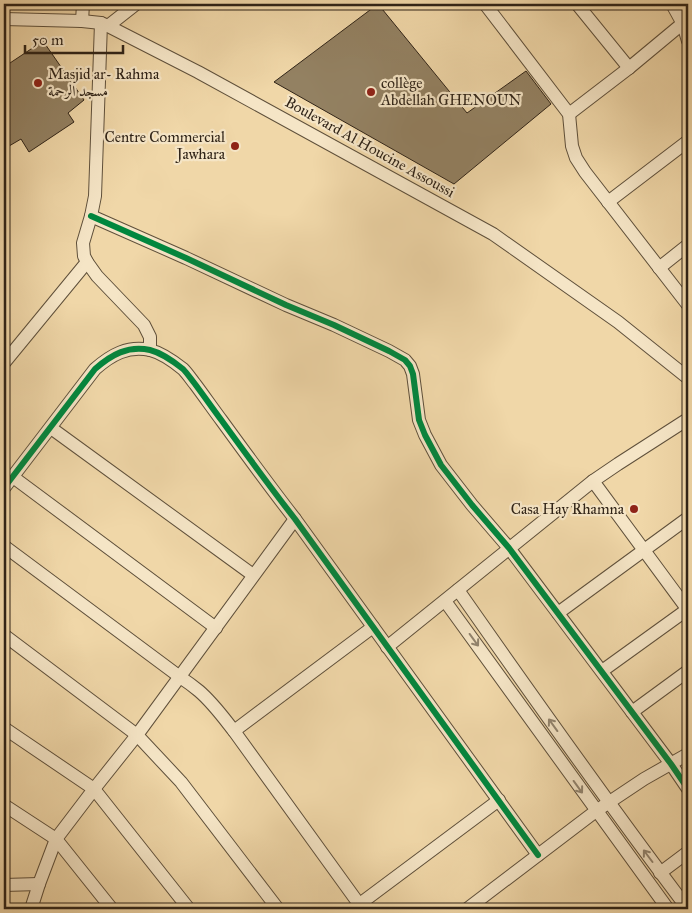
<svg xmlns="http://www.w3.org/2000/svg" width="692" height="913" font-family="'IM FELL Great Primer',Amiri,serif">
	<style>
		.building { fill: #938162; stroke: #2f2317 }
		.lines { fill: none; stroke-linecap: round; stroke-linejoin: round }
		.minor-casing { stroke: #5f503b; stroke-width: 14 }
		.minor { stroke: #f5e5c6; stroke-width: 12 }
		.cycleway-casing { stroke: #f5e5c6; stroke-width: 9 }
		.cycleway { stroke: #00873e; stroke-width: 6 }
		.oneway { stroke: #92846e }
		.poi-dot { fill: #8f2418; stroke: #f5e5c6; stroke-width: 2 }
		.labels { text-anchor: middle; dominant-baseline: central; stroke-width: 4.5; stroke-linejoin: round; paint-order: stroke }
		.poi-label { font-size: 15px; fill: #2f2317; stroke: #f5e5c6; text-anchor: start }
		.street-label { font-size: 15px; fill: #2f2317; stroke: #f5e5c6 }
	</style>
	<rect width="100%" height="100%" fill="#f0d7a8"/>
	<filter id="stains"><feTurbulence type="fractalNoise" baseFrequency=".004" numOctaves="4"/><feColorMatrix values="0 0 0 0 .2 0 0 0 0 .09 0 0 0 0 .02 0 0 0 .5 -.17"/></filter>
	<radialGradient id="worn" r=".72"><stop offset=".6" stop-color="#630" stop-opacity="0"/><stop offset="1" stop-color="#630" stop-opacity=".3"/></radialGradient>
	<g class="building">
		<path d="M378 4 467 113 526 71 551 104 454 184 274 82Z"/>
		<path d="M43 41 84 100 68 113 74 122 29 152 21 139 4 149V67Z"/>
	</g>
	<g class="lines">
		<g class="minor-casing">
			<g id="minor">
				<path d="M485 4 569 114 572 146 576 158 585 172 688 305"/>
				<path d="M577 4 629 68"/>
				<path d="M672 4 683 24 688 41"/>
				<path d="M4 19 82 21 101 23 108 26 198 72 493 234 618 322 688 378"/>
				<path d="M82 21 83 4"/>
				<path d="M101 23 95 196 91 216 83 243 84 256 87 262 97 276 144 325 150 337V350"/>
				<path d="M108 26 136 4"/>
				<path d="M569 114 629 68 688 19"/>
				<path d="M608 202 688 141"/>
				<path d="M91 216 186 258 286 305 334 325 389 351 405 360 410 366 413 374 419 420 425 435 441 465 472 505 509 548 671 764 688 789"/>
				<path d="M659 268 688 245"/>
				<path d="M4 363 87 262"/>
				<path d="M51 428 253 575"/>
				<path d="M13 477 216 628"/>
				<path d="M593 481 688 610"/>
				<path d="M4 488 95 369C111 355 128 345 150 350 162 353 173 361 183 369 187 373 191 379 195 384 204 396 213 409 222 421 246 454 270 487 295 519L538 855"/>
				<path d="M4 546 180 677C186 681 193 686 199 691 213 703 223 717 234 731L359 904"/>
				<path d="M458 590C533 697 609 805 688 909"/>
				<path d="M445 601 668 909"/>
				<path d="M558 613 688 518"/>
				<path d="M4 635 137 735 181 782 278 909"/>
				<path d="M387 647 593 481 618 464 688 419"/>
				<path d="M602 671 688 609"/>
				<path d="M632 712 688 671"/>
				<path d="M4 728 94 789 189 909"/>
				<path d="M234 731 373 627"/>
				<path d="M4 805 56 839 112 909"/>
				<path d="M660 873 688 852"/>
				<path d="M4 885 39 884"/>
				<path d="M31 909 39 884 56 839 94 789 137 735 295 519"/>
				<path d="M353 909 499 800"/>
				<path d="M467 909 596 811 644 779 688 754"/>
			</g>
		</g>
		<use href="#minor" class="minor"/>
		<g class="cycleway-casing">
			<g id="cycleway">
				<path d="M91 216 186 258 286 305 334 325 389 351 405 360 410 366 413 374 419 420 425 435 441 465 472 505 509 548 671 764 688 789"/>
				<path d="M4 488 95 369C111 355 128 345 150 350 162 353 173 361 183 369 187 373 191 379 195 384 204 396 213 409 222 421 246 454 270 487 295 519L538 855"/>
			</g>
		</g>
		<use href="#cycleway" class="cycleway"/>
	</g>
	<defs><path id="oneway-shaft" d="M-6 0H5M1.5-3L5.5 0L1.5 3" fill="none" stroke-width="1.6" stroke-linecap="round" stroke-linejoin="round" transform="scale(1.25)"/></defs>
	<g class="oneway">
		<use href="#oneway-shaft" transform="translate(474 640) rotate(54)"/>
		<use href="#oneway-shaft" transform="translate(553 725) rotate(-126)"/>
		<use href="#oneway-shaft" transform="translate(578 787) rotate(54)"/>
		<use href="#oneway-shaft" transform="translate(648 856) rotate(-127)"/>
	</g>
	<g class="poi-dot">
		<circle cx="38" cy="83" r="5"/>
		<circle cx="371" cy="92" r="5"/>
		<circle cx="235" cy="146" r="5"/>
		<circle cx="634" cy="509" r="5"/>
	</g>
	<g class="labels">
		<g class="poi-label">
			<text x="48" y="74">Masjid ar- Rahma<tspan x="48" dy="17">مسجد الرحمة</tspan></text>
			<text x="381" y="83">collège<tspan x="381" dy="17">Abdellah GHENOUN</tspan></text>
			<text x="225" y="137" text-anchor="end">Centre Commercial<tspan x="225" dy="17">Jawhara</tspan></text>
			<text x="624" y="509" text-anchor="end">Casa Hay Rhamna</text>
		</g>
		<g class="street-label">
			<text transform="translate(370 147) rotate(29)">Boulevard Al Houcine Assoussi</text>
		</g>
	</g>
	<rect width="692" height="913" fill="none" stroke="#f0d7a8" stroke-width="20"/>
	<rect x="5" y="5" width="682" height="903" fill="none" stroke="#2f2317" stroke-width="2.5"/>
	<rect x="10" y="10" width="672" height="893" fill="none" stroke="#2f2317"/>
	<path d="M25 45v8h98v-8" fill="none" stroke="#2f2317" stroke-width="2.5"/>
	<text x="32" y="45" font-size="15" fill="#2f2317" stroke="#f5e5c6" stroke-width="4" paint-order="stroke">50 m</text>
	<rect width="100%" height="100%" filter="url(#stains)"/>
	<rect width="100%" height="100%" fill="url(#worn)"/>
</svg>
